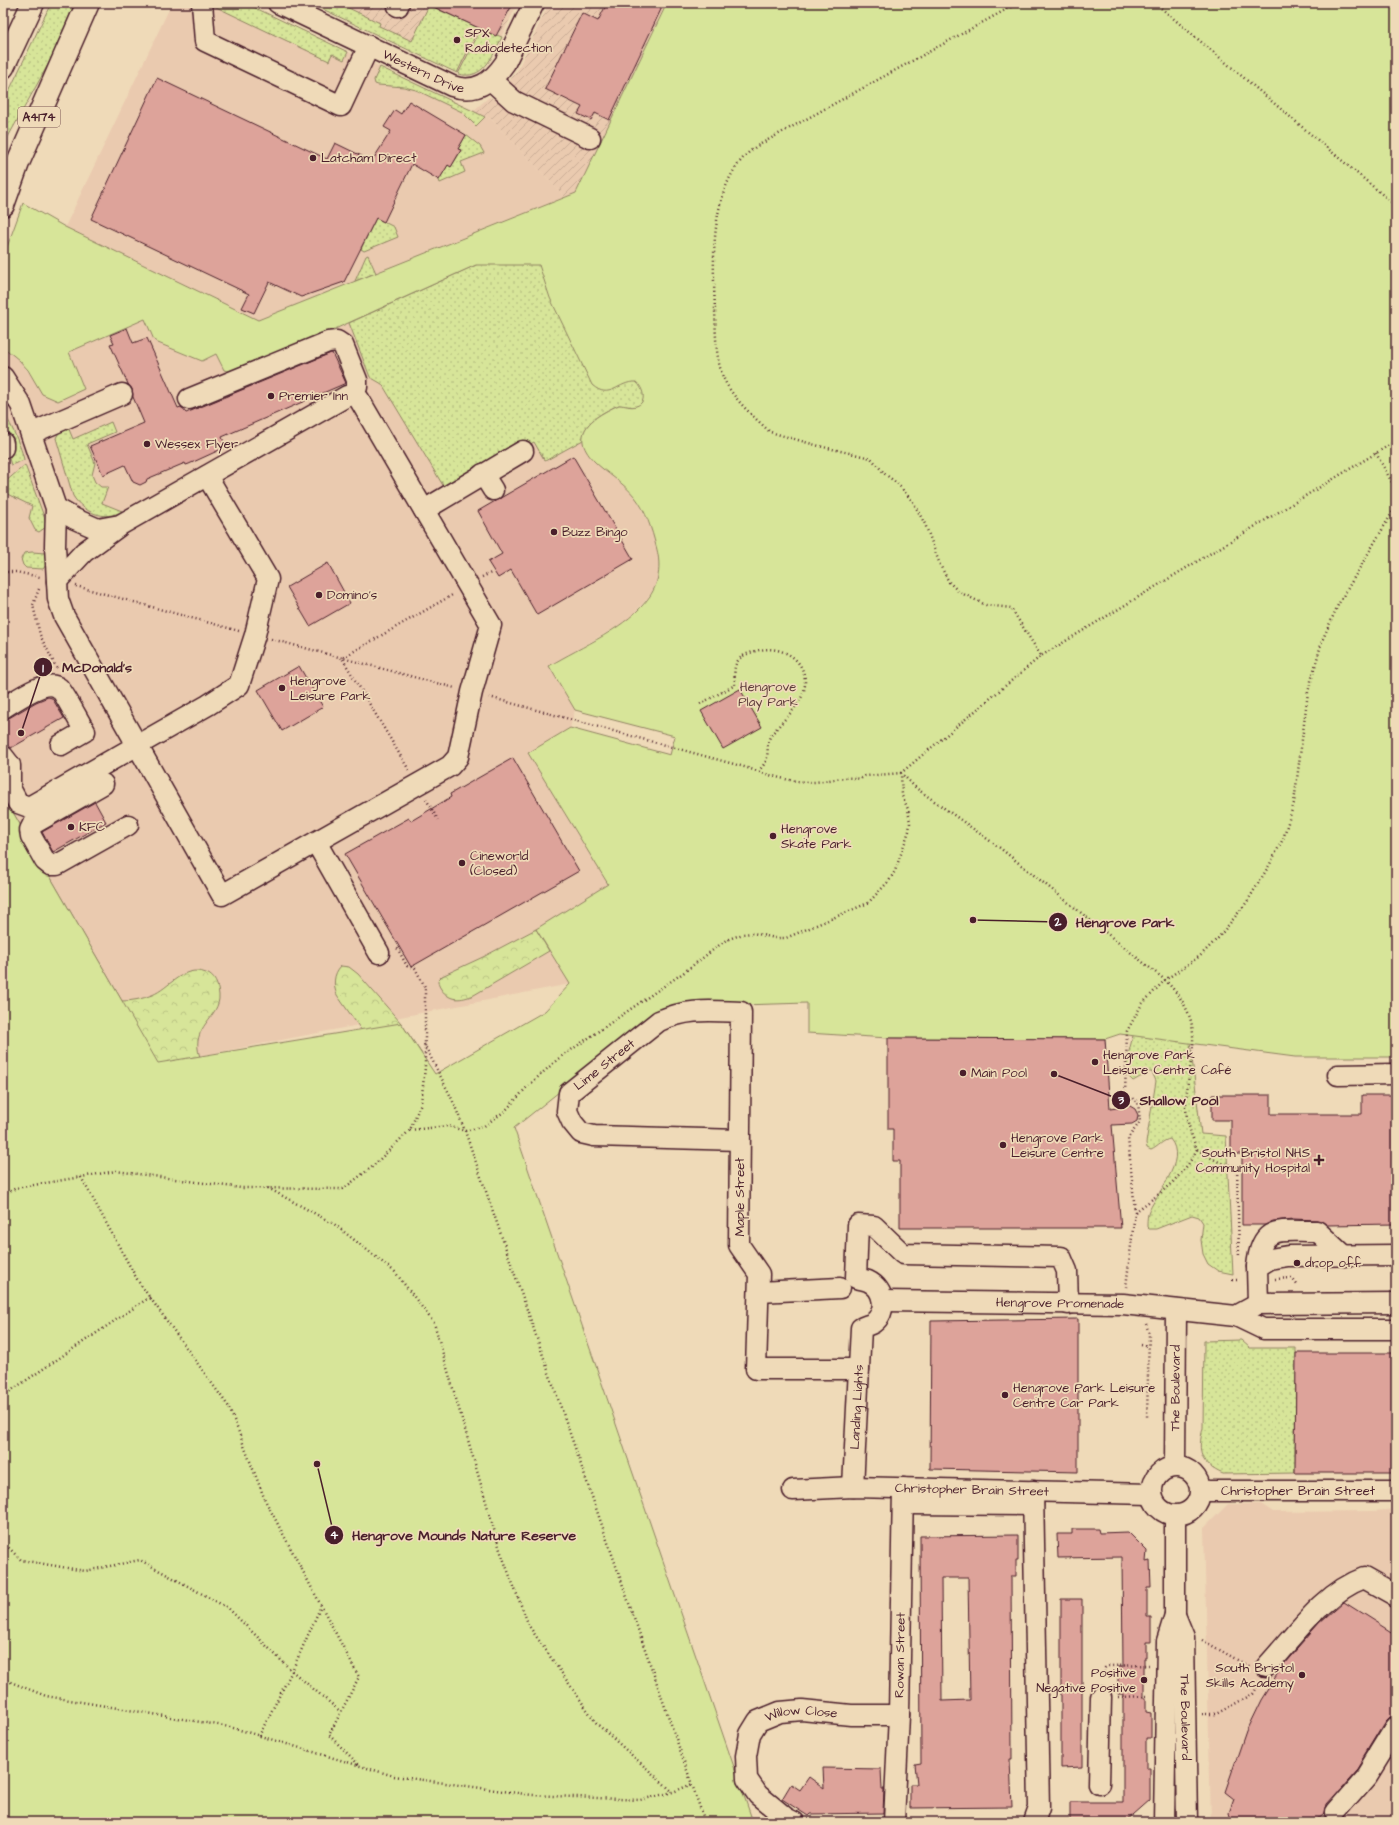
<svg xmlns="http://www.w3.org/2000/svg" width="1399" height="1825" font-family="'Architects Daughter',sans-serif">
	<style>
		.built { fill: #eacaaf }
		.industrial { fill: url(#industrial-furrows) }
		.grass { fill: url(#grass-dots); stroke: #908262 }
		.forest { fill: url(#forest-crowns); stroke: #908262 }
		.park { fill: #d7e599; stroke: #908262 }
		.building { fill: #dda39a; stroke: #4a1f2b; fill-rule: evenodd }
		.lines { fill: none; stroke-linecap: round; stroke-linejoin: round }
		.minor-casing { stroke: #4a1f2b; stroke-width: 23 }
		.highway-casing { stroke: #4a1f2b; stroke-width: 25 }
		.path { stroke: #4a1f2b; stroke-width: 2.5; stroke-dasharray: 1 3; stroke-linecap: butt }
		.minor { stroke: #efdab8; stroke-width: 20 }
		.highway { stroke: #efdab8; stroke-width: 22 }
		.poi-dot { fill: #4a1f2b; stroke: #efdab8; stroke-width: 1.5 }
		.labels { text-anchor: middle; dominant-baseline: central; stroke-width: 3.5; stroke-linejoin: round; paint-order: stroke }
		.shield { fill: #efdab8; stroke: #7c5755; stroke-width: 1 }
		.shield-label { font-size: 12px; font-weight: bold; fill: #4a1f2b }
		.poi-label { font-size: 13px; fill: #4a1f2b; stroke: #efdab8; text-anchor: start }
		.street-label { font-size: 13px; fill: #4a1f2b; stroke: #efdab8 }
		.park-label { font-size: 13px; fill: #5f3d3c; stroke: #efdab8 }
		.leader { fill: none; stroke: #4a1f2b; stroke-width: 1.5 }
		.callout-dot { fill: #4a1f2b; stroke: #efdab8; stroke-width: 1.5 }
		.mark-label { font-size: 12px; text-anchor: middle; font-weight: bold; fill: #fff }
		.callout-label { font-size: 14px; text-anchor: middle; font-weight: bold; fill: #4a1f2b; stroke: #efdab8; stroke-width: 3.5; stroke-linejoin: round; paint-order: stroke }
	</style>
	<defs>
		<pattern id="industrial-furrows" width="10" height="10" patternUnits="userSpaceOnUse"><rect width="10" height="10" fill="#eacaaf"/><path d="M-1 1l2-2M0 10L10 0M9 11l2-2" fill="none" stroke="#caad97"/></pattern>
		<pattern id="grass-dots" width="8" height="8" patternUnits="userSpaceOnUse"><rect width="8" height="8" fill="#d7e599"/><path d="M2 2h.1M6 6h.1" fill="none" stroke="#bac484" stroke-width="1.8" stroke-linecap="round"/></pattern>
		<pattern id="forest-crowns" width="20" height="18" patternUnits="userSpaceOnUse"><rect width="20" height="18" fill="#d7e599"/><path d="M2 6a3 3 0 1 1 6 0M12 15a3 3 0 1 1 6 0" fill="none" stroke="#bac484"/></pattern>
	</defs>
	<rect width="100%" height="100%" fill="#efdab8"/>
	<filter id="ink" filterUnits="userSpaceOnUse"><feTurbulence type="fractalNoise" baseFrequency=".025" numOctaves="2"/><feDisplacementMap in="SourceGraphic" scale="8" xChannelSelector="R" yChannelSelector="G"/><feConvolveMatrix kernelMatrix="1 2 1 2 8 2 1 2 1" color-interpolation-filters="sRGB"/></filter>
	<g filter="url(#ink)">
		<g class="built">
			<path d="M172 3H245L491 119 565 197 258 320 65 227Z"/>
			<path d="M145 319 154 340 158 343 201 361 216 354 222 367 227 372 249 368 349 323 370 376 382 384 534 442 545 461 583 440 586 449 596 462 626 487 636 498 653 532 658 552 660 566 657 582 650 595 628 620 549 666 575 710 570 728 528 753 608 884 570 984 158 1064 3 795V347L19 360 36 382 69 352Z"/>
			<path d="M1228 1504H1261L1273 1512 1374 1511 1396 1509V1822H1211L1204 1528Z"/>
		</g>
		<g class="industrial">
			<path d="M310 3H518L488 63 475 74 466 76 458 73Z"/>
			<path d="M549 3H667L576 193 565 197 491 119 473 111 489 97 502 102 514 92 509 82 518 69Z"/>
		</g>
		<g class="grass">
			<path d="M51 3H75L50 61 3 146V101L11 87Z"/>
			<path d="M210 3H245L348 52 344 60 332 54 329 61 214 6Z"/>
			<path d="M310 3H338L380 23 379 26 412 41 430 3 439 10 479 28 457 73Z"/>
			<path d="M481 29 502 37C493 56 483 81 458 74Z"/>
			<path d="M380 67 473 111 485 117 476 126 462 112 416 90 404 87 378 85 375 84 374 80Z"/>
			<path d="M466 135 480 146 484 153 461 162 465 172 440 183 439 180 448 165 451 167 461 151 458 149Z"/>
			<path d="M376 218 394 227 398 237 364 251 361 249Z"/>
			<path d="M535 238 724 388 633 407 619 405C605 411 582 422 583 440L545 461 534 442 447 492 382 384 370 377 349 323Z"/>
			<path d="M368 255 376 273 355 281 366 256Z"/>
			<path d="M3 412C9 419 23 451 24 460L11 465 3 439Z"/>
			<path d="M111 422 115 432 87 444 95 463 92 475 95 482 101 487H108L102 503 122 511C105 522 83 512 73 496L56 438 59 432 68 427 73 439Z"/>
			<path d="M25 465 46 522V527L39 532 35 530 29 518 32 506 3 492 5 482Z"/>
			<path d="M32 552 45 553 46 565 43 569 26 568 23 565 21 559 24 553Z"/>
			<path d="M1137 1020 1189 1033 1201 1134 1226 1136 1233 1274 1218 1271 1208 1264 1203 1254 1201 1240 1203 1223 1199 1217 1192 1215 1156 1229H1149L1147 1227C1147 1223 1147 1218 1148 1214 1154 1195 1189 1161 1170 1139 1163 1140 1158 1147 1151 1150L1147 1148 1146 1143 1156 1081 1152 1072H1149L1133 1081 1127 1075V1059Z"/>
			<path d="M1241 1340 1250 1348H1296L1295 1473 1223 1474C1200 1464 1197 1452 1203 1428L1204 1341Z"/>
		</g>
		<g class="forest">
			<path d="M3 795 122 1001C132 1001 142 999 152 995 170 988 183 964 206 973 215 976 218 985 219 995 221 1017 189 1027 200 1057L364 1034 337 995C333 986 333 974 341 966L349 967 358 974 401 1023 422 1054 193 1153Z"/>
			<path d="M536 929 549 951 474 995C461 1000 450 1002 441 989 439 986 438 984 438 980L442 976 483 957Z"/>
		</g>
		<path class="park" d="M667 3H1396V1057H1295L1120 1034 1105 1039 888 1038 807 1033V1003L675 1007 655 1015 514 1128 753 1822H13L3 1818V795L158 1063 401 1023 435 1074 545 1011 570 984 536 929 608 884 528 753 570 728 670 755 675 736 575 710 549 666C582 646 628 628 650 596 660 581 661 563 656 546 652 530 646 511 635 497 623 482 607 474 594 461 567 433 594 416 619 405 625 405 631 408 636 406 648 403 643 387 636 382 618 381 610 401 592 385L550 298 539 265H476L249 368 232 372 224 370 216 354 202 361 158 343 154 340 145 319 69 352 84 389 58 401 42 394 28 370 19 360 3 347V258L23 203 65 227 258 320 576 193Z"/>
		<g class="building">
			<path d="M425 3H513L496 36Z"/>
			<path d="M607 3H664L609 120 595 113 591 120 578 114 582 107 545 89 582 13 598 21Z"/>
			<path d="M157 78 327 159 335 143 372 161 391 131 384 127 395 110 401 114 409 101 466 135 458 149 461 150 451 167 448 165 439 180 412 164 384 222 376 218 344 282 301 297 269 282 254 313 242 308 249 294 91 219Z"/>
			<path d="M127 328 133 343 147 338 178 408 181 407 186 413 331 353H332L346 383 222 437 226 447 189 464 186 465 185 463 147 479 146 482 140 485 133 482 125 465 103 475 90 446 144 423 133 397 132 389 128 384 110 344 114 343 110 335Z"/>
			<path d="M573 456 633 559 537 615 511 570 498 578 488 562 502 554 478 511Z"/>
			<path d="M328 563 350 603 310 626 287 587Z"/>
			<path d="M299 666 323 707 282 731 258 690Z"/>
			<path d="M740 689 762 727 723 749 701 711Z"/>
			<path d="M48 697 52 698 64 718 11 748 3 745V719L9 718 36 702Z"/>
			<path d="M513 758 579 871 411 967 345 854 409 818 411 821 451 797 450 794Z"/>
			<path d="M95 802 106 822 53 852 42 832Z"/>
			<path d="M888 1038 1105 1039 1110 1109 1130 1106 1135 1109 1138 1115 1137 1121 1132 1124 1112 1125 1121 1228H900V1161H893V1129H888Z"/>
			<path d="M1212 1095H1271V1114H1362V1095H1396V1224L1327 1225 1317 1220 1293 1219 1273 1221 1265 1225H1242V1154H1231V1120H1212Z"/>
			<path d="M1078 1319V1472L930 1469 931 1321Z"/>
			<path d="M1296 1353H1396V1473H1295Z"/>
			<path d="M1072 1529H1098L1099 1533 1128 1532 1147 1551 1146 1562 1150 1561 1151 1587H1147V1617H1151V1642H1146V1658H1144V1698H1146V1712L1151 1713V1739H1146V1768H1150V1800L1125 1822H1070V1802H1123V1694H1118V1667H1123L1122 1557 1058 1558 1057 1534H1072Z"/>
			<path d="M1018 1535V1560H1016V1576H1011L1012 1759H1010L1012 1807 910 1808V1784H917L915 1764 921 1763 920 1536ZM941 1578H968L970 1700 942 1701Z"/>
			<path d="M1061 1599H1082V1767L1061 1768Z"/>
			<path d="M1344 1602 1396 1635V1717L1390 1718 1386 1722 1358 1768 1325 1805 1323 1814 1314 1822H1232L1229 1813 1234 1799 1225 1792 1246 1731 1261 1700 1283 1665 1319 1624Z"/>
			<path d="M823 1768 881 1769 882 1789H884L883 1813 810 1814 808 1816 782 1799 791 1784 800 1790 809 1777 824 1788Z"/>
		</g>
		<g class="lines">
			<g class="minor-casing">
				<g id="minor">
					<path d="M202 3 205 41 341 106 369 46"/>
					<path id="s1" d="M278 3 452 86C476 94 492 82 505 63L534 3"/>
					<path d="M398 6 399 3"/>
					<path d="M491 80 514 101 590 138"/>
					<path d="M3 377 21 405 56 508 55 546 58 599 64 616 222 895 450 766 458 757 472 692 491 625 359 399 354 395 347 396 120 525 98 529 75 519 56 508"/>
					<path d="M189 399 328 342 337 341 343 345 357 380V387L354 395"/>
					<path d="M32 433 122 394"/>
					<path d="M3 443V448"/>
					<path d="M483 474 493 490"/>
					<path d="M424 510 523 451"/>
					<path d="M57 581 84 552 118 527"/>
					<path d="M3 708C15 701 46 678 59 688 64 692 80 724 85 731L61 745"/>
					<path d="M3 756 10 765V788L18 803 29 807 208 705 239 685 255 635 268 579 207 476"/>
					<path d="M103 784 33 824 30 830 31 836 45 861 50 865H57L128 825"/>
					<path d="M316 842 379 953"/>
					<path d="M1338 1075 1396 1074"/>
					<path id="s2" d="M740 1140 594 1136 581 1133 572 1122 567 1111 569 1093 659 1021C688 1008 710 1011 741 1012L739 1245 759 1274 756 1369H859"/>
					<path d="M1257 1267C1261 1222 1281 1232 1317 1231L1344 1256"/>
					<path d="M759 1292 840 1288"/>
					<path id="s3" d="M883 1301 1123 1304 1236 1316 1258 1304 1396 1303"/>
					<path d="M1258 1304 1257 1267 1270 1259 1288 1256 1396 1255"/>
					<path d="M1236 1316 1263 1329H1396"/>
					<path id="s4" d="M1175 1466 1176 1310"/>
					<circle cx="1176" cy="1491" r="24"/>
					<path id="s5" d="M853 1487 861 1328C864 1326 870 1325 873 1323 888 1312 885 1289 868 1281 865 1280 860 1279 856 1278L858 1225 874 1226 903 1254 1061 1257 1067 1271 1068 1304"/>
					<path id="s6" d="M793 1490 853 1487 1151 1494"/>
					<path d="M1033 1491 1039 1808 1034 1822"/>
					<path id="s7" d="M1201 1491H1396"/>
					<path d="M910 1504 1033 1505"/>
					<path id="s8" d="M1175 1615 1184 1637 1187 1822"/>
					<path d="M1266 1667C1295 1636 1323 1593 1364 1578L1396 1596"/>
					<path d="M1099 1784 1101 1697"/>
					<path d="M1334 1813 1367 1775 1396 1728"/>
					<path id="s9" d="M794 1822 786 1818 758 1795 747 1779 746 1756 750 1734 758 1721 780 1712 802 1710 851 1715H899"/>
					<path id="s10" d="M894 1822 899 1715 903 1488"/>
					<path d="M1164 1822 1167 1641 1175 1615V1516"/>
				</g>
			</g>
			<g class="highway-casing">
				<g id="highway">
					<path d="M3 67 33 3"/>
					<path d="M3 205 18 163 88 3"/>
				</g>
			</g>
			<g class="path">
				<path d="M1018 3 757 146C708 179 713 259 715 310 716 333 715 359 724 379 733 399 755 418 770 432L819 446 871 458 885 474 898 484 913 502 925 524 940 565 949 582 959 592 986 605 1011 608 1041 656"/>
				<path d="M1155 3 1396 206"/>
				<path d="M1376 453 1396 490"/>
				<path d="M3 572H16L40 577"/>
				<path d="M482 577 491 573"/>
				<path d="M76 586 239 631"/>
				<path d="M39 589 33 605 40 635 57 669"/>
				<path d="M271 639 455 688"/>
				<path d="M489 697 741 766C764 773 786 782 811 782 827 782 844 775 860 779L865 776 901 773 916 788 1000 848 1165 980C1210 1026 1188 1051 1186 1105 1186 1120 1191 1135 1197 1149 1184 1177 1159 1194 1135 1212L1126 1287"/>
				<path d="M700 704 735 685C735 679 734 672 735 667 737 659 743 655 750 653 773 643 803 653 805 681 806 704 781 720 770 737 766 744 769 754 766 761 764 765 761 768 759 771"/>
				<path d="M409 770 342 658 454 594"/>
				<path d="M426 799 438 820"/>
				<path d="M424 1044 452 1099 465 1131 705 1822"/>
				<path d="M410 1130 448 1126 465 1131 484 1126 505 1111 528 1086 558 1059 683 973 726 940 743 934 753 933 775 938H786L868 903 889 881 895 871 909 831 910 823 908 809 902 796 901 773 1041 656 1396 441"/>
				<path d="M1197 1149C1212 1159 1224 1167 1242 1166"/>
				<path d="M1237 1166 1239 1258"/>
				<path d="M81 1177 138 1281 229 1407 265 1500 359 1677 329 1735 359 1765"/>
				<path d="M268 1188 334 1224 395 1272 434 1323 500 1550 529 1626 597 1724 673 1792"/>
				<path d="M3 1195 16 1188 116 1171 241 1188 343 1189 372 1167 410 1130 421 1103 425 1068V987L415 968 407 966 396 946"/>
				<path d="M1135 1212 1128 1138 1140 1122 1138 1102 1125 1094 1127 1031 1142 1004 1165 980 1200 956 1218 938 1247 902 1270 864 1283 839 1294 803 1308 692 1322 641 1338 605 1396 506"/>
				<path d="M1275 1279 1292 1278 1298 1286"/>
				<path d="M1232 1280H1240"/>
				<path d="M1146 1324 1149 1333 1147 1418"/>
				<path d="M1141 1345 1148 1346"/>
				<path d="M3 1396 150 1297"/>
				<path d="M3 1542 21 1560 85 1571 140 1560 228 1608 292 1671 341 1712"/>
				<path d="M1202 1640 1250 1667"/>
				<path d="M1103 1676 1105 1668 1108 1666 1149 1665"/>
				<path d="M3 1679 46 1696 230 1727 394 1776 532 1795 640 1800 673 1792 692 1784"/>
				<path d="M1118 1697 1149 1696"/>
				<path d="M1202 1714H1216L1253 1694 1260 1683"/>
				<path d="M259 1736 292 1671 321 1606"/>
			</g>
			<use href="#minor" class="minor"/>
			<use href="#highway" class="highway"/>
		</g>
	</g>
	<g class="poi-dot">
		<circle cx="457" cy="40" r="4"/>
		<circle cx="313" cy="158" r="4"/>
		<circle cx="271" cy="396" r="4"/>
		<circle cx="147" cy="444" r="4"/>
		<circle cx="554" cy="532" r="4"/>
		<circle cx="319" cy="595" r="4"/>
		<circle cx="282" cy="688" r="4"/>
		<circle cx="71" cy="827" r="4"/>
		<circle cx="773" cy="836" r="4"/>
		<circle cx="462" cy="863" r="4"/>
		<circle cx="1095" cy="1062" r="4"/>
		<circle cx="963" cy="1073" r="4"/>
		<circle cx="1003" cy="1145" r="4"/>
		<path d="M1317 1154h4v4h4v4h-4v4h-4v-4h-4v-4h4z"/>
		<circle cx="1297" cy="1263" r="4"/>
		<circle cx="1005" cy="1395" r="4"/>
		<circle cx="1302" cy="1675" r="4"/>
		<circle cx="1144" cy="1680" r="4"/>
	</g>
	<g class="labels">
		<rect class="shield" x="18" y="107" width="42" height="20" rx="3"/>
		<g class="shield-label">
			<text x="39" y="117">A4174</text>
		</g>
		<g class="poi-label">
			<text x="465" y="33">SPX<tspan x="465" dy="15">Radiodetection</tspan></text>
			<text x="321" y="158">Latcham Direct</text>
			<text x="279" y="396">Premier Inn</text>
			<text x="155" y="444">Wessex Flyer</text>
			<text x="562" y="532">Buzz Bingo</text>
			<text x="327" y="595">Domino's</text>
			<text x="290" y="681">Hengrove<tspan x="290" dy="15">Leisure Park</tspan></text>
			<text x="79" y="827">KFC</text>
			<text x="781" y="829">Hengrove<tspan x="781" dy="15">Skate Park</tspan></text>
			<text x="470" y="856">Cineworld<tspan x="470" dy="15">(Closed)</tspan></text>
			<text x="1103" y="1055">Hengrove Park<tspan x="1103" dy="15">Leisure Centre Café</tspan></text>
			<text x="971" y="1073">Main Pool</text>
			<text x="1011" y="1138">Hengrove Park<tspan x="1011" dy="15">Leisure Centre</tspan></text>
			<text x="1310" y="1153" text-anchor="end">South Bristol NHS<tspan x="1310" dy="15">Community Hospital</tspan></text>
			<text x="1305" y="1263">drop off</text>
			<text x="1013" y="1388">Hengrove Park Leisure<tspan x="1013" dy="15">Centre Car Park</tspan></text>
			<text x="1294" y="1668" text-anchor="end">South Bristol<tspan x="1294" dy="15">Skills Academy</tspan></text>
			<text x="1136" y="1673" text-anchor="end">Positive<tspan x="1136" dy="15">Negative Positive</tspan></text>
		</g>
		<g class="street-label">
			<text stroke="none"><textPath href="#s1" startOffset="161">Western Drive</textPath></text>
			<text stroke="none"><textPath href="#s2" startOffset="249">Lime Street</textPath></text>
			<text transform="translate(740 1197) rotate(-90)">Maple Street</text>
			<text stroke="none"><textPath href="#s3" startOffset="177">Hengrove Promenade</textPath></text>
			<text stroke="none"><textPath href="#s4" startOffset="78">The Boulevard</textPath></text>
			<text stroke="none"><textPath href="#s5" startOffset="80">Landing Lights</textPath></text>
			<text stroke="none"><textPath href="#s6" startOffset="179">Christopher Brain Street</textPath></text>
			<text stroke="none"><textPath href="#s7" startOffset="97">Christopher Brain Street</textPath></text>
			<text stroke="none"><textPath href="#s10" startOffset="167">Rowan Street</textPath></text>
			<text stroke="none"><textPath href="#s9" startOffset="170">Willow Close</textPath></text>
			<text stroke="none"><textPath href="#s8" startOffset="104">The Boulevard</textPath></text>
		</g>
		<g class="park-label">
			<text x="768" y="687">Hengrove<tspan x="768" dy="15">Play Park</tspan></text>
		</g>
	</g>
	<path class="leader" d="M21 733L43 667M973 920L1058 922M1054 1074L1121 1100M317 1464L334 1535"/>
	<g class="callout-dot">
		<circle cx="21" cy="733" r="4"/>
		<circle cx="973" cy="920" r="4"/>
		<circle cx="1054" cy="1074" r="4"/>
		<circle cx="317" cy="1464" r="4"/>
		<circle cx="43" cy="667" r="10"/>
		<circle cx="1058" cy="922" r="10"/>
		<circle cx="1121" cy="1100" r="10"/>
		<circle cx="334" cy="1535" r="10"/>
	</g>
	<g class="mark-label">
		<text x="43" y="672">1</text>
		<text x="1058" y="926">2</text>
		<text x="1121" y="1104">3</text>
		<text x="334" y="1539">4</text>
	</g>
	<g class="callout-label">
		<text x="97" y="672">McDonald's</text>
		<text x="1125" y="927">Hengrove Park</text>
		<text x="1179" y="1105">Shallow Pool</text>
		<text x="464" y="1540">Hengrove Mounds Nature Reserve</text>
	</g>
	<rect width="1399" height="1825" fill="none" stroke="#efdab8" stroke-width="16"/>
	<rect x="8" y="8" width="1383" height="1809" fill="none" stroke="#4a1f2b" stroke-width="1.5" filter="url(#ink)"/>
</svg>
